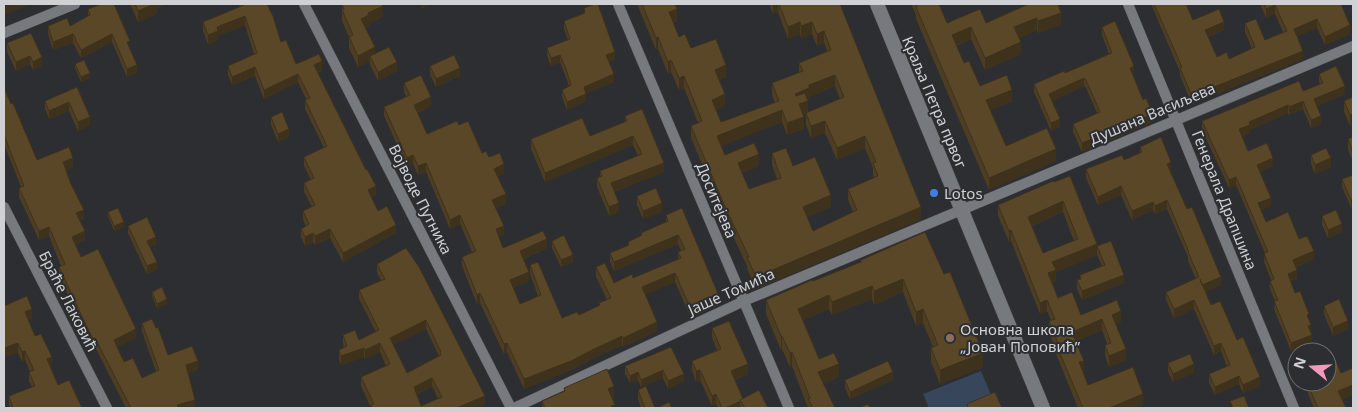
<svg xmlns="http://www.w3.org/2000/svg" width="1357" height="412" font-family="'Noto Sans',sans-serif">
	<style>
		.green { fill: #38465c }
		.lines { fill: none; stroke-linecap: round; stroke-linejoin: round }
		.street-casing { stroke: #484a4e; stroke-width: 11 }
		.secondary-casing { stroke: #484a4e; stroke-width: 15 }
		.street { stroke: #76797e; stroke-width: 10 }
		.secondary { stroke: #76797e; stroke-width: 14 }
		.wall { fill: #4d3d22; fill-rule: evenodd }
		.shaded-wall { fill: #3f321c }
		.building { fill: #5a4728; stroke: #3f321c; fill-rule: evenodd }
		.shop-dot { fill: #3f7fe0; stroke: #2c2e32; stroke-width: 2 }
		.education-dot { fill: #8d6e63; stroke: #2c2e32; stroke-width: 2 }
		.labels { text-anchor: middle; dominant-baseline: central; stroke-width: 4; stroke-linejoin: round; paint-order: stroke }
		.street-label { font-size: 15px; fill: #cfd1d4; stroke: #2c2e32 }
		.poi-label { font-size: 15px; fill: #cfd1d4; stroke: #2c2e32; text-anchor: start }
	</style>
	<rect width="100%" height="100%" fill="#2c2e32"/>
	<path class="green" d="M981 371 994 402 978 408H929L923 394Z"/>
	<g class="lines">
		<g class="street-casing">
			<g id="street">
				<path d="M304 4 511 408"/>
				<path d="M618 4 789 408"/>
				<path d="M1128 4 1294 408"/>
				<path d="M4 33 75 4"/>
				<path d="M4 207 107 408"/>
				<path d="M514 408 744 301 1353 46"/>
			</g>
		</g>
		<g class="secondary-casing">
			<path id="secondary" d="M877 4 1043 408"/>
		</g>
		<use href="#street" class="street"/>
		<use href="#secondary" class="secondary"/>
	</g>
	<g class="wall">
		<path d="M130 4H167L157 8V14L138 22Z"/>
		<path d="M239 4H267L281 42 296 64 322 70 318 73 376 195 371 197 378 211 396 233 343 262 330 238 315 245 313 242 305 246 301 237V229L306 226 303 220V211L312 207 304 192V183L311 180 304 166V157L324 148 305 109V100L306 99 298 82 264 99 255 76 232 85 228 75V66L254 54 245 25 218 36V40L208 44 203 31V22L240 7Z"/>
		<path d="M342 4 383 17 369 23V26L366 28 375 54 397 71 378 81 370 65V61L358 67 349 48V37L342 21Z"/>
		<path d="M637 4H675L677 21 673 23 679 37 691 48 726 77 719 80 725 106 716 110 721 122 775 103 772 95V83L799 73V63L827 51 824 43 817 46 812 34 801 38 800 34 788 39 778 12 773 14 769 4H840L921 219 756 289 747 269V266L726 221 691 138V126L698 123 684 88 679 90 671 72 668 74 658 49 656 50ZM835 86 840 99 808 112V101L809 100V97ZM806 113V125L811 138 825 133 837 160 865 148 873 168V175L874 178 848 189V200L853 212 813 231 807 217 831 207 793 166 772 153V165L777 179 749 189 742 173 759 166 725 155 721 146 782 122 787 135 804 129 803 115Z"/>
		<path d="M911 4H939L947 23H986L1028 4H1062L1059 5 1061 25 1038 33 1037 30 1019 38 1021 54 985 70 971 39 956 46 964 63 980 86 1012 102 990 110 1006 146 1056 161 989 190 916 19V15Z"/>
		<path d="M1151 4H1192L1187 6 1193 20 1224 30 1208 37 1217 57 1229 59 1252 49 1245 32V23L1265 40 1283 32 1275 14 1266 18 1260 4H1341L1350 34 1325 45 1317 28 1297 36 1303 59 1192 104 1180 76V72Z"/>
		<path d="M584 8 615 59 609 62 614 82 586 93V101L567 110 562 97V90L569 86 560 62 551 66 547 56V48L568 40 564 29V21L584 13Z"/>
		<path d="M88 9 130 48 137 73 127 77 112 42 81 58 73 43 53 50 48 34V26H70L88 16Z"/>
		<path d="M1102 27 1134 75H1133L1153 122 1082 152 1073 132V124L1097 113 1086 88 1084 86 1052 101 1060 127 1051 131 1034 92V84L1065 73 1109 54 1102 35Z"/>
		<path d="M31 33 42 66 33 70 30 64 16 71 7 52V43Z"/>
		<path d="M75 64 90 78 81 82 75 68Z"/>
		<path d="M430 66 460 76 436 87 430 75Z"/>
		<path d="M1319 74 1345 94 1317 106 1321 124 1311 128 1303 109 1289 115 1288 113 1250 130V133L1242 136 1248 151 1273 166 1260 172 1271 206 1261 210 1266 222 1299 239 1314 259 1296 267 1297 279 1291 281 1295 293 1309 319 1312 343 1291 351 1274 309 1275 301 1270 289V281L1271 280 1264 262 1265 253 1236 185 1229 188 1202 130V121L1303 91 1320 84 1319 82Z"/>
		<path d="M404 83 431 106 418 113 427 134 459 125 482 153 489 157 504 174 498 176 506 204 496 208 504 235 499 237 503 248H547L524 259 529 281 513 288 520 304 538 296 530 274V265L562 318 579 315 599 306V303L607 300 596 277V267L614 283 633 278 678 260V252L681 251 678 244 614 271 610 262V253L628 246V242L641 236V233L666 222V215L719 305 691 318 675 282 645 294 657 331 623 347 622 345 592 359 571 370 524 389 507 352 504 354 480 303 477 304 462 266V257L472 252 460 224 450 229 426 172 418 175 413 164 407 167 384 116V107L406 97 404 92Z"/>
		<path d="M77 87 90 125 78 131 69 111 49 119 45 109V101Z"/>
		<path d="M4 88 37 160 73 167 66 170 84 219 80 221 85 240 75 245 81 257 136 338 117 347 124 362 142 378 156 371 142 332V323L168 355 198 370 188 373 195 408H126L95 347 93 348 87 336 59 276V267L61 266 49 236 39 240 19 197V188L21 187 4 144Z"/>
		<path d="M1353 97V124L1350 126 1344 112V101Z"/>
		<path d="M625 116 664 172 614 192 619 212 609 216 597 187V178L600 176V171L638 156 633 145 545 182 531 149V139L590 136 625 122Z"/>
		<path d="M271 117 289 137 278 142 271 125Z"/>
		<path d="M1353 137V162L1348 150V139Z"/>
		<path d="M1140 147 1171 171H1170L1221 285 1205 292 1211 305 1237 340 1260 386 1243 393 1239 384 1215 395 1209 383V374L1227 367 1221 351 1214 355 1194 309 1174 318 1166 300V292L1196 279 1188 261V257L1167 209 1155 214 1153 210 1132 220 1121 195 1098 205 1086 178V169L1124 160 1140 153Z"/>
		<path d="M1311 155 1331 167 1315 174 1311 164Z"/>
		<path d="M1353 175 1351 208 1342 187V179Z"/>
		<path d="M1053 181 1124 283 1082 300 1077 289V280L1080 279V275L1102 266 1097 255 1056 272V281L1052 282 1058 298 1081 315 1121 322 1116 324 1126 360 1109 367 1105 356V345L1107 344 1102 330 1076 341 1083 372 1088 385 1143 405 1135 408H1078L1056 354V351L1049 332V321L1051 320 1047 311 1040 314 1011 241 1009 242 998 216V205ZM1063 212 1074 241 1043 253 1032 226Z"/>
		<path d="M637 196 662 212 643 219 637 205Z"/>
		<path d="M108 212 124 227 114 231 108 216Z"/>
		<path d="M1322 216 1342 232 1328 238 1322 225Z"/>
		<path d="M128 226 156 245 150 247 157 270 147 274 128 233Z"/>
		<path d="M925 232 983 367 940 384 931 362V348L933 347 923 323 916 326 903 292 874 305 872 299 832 315 829 309 803 320 819 359 839 377 823 384 835 408H808L792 366 790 367 782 349 781 350 766 314V300L861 262V260Z"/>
		<path d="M552 241 573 262 561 267 552 248Z"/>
		<path d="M406 248 485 405 477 408H371L361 386V377L386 366 380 352 365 359 364 357 341 365 339 359V350L344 348 343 343V335L359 340 376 332 359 299V290L381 280 377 273V264ZM426 329 439 356 407 373 393 345ZM432 386 438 399 421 406 417 395Z"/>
		<path d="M152 292 167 304 157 308 152 296Z"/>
		<path d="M4 306 32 318 28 320 35 336 52 366 50 367 58 385 82 408H10L9 405V396L32 387 29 381V372H30L25 360 22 362 18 353Z"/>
		<path d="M1324 306 1348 329 1333 336 1324 314Z"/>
		<path d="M712 328 748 374 735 380 743 399 768 408H718L716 404 712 406 700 380 696 382 692 371V361L717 350 712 338Z"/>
		<path d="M671 347 684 381 668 389 663 378 641 387 638 380 630 383 625 374V366Z"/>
		<path d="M1168 363 1194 373 1173 382 1168 372Z"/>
		<path d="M1353 368V394L1342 399 1346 408H1314L1308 394V385L1311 384 1310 382H1327L1341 373Z"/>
		<path d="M845 380H893L850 399 845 388Z"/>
		<path d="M564 388 614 398 613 399 615 408H542V401L564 391Z"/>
		<path d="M638 390 655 408H641L638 399Z"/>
	</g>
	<g class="shaded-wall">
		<path d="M9 4H31L4 15V6Z"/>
		<path d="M154 4H167L157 8V14L138 22V11Z"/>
		<path d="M421 4H433L421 9Z"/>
		<path d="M773 4H778V12L773 14Z"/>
		<path d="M1275 5V14L1266 18V9Z"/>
		<path d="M383 6V17L369 23V26L361 30V19L368 13Z"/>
		<path d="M677 9V21L669 24V12Z"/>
		<path d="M1061 13V25L1038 33V21Z"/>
		<path d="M245 16V25L218 36V40L208 44V35L217 27Z"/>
		<path d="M1037 18V30L1014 40V27Z"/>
		<path d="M1317 19V28L1294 37V29Z"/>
		<path d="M800 22V34L788 39V27Z"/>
		<path d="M812 22V34L801 38V26Z"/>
		<path d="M1224 22V30L1205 38V30Z"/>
		<path d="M1350 25V34L1325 45V37Z"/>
		<path d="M971 27V39L952 47V35Z"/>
		<path d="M824 31V43L817 46V34Z"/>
		<path d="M73 34V43L53 50V42Z"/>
		<path d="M112 34V42L81 58V50Z"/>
		<path d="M658 37V49L656 50V38Z"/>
		<path d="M1021 42V54L985 70V58Z"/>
		<path d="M375 47V58L370 56V61L358 67V56Z"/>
		<path d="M1303 51V59L1192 104V96Z"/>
		<path d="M615 52V59L606 63V55Z"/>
		<path d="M560 55V62L551 66V58Z"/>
		<path d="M30 56V64L16 71V62Z"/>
		<path d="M42 57V66L33 70V62Z"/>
		<path d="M671 60V72L668 74V62Z"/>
		<path d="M322 61V70L314 74V65Z"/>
		<path d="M397 62V71L378 81V72Z"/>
		<path d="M137 65V73L127 77V69Z"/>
		<path d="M726 65V77L715 82V70Z"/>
		<path d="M1134 66V75L1130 77V68Z"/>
		<path d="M255 67V76L232 85V77Z"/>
		<path d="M460 68V76L436 87V79Z"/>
		<path d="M90 73V78L81 82V77Z"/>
		<path d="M298 74V82L264 99V90Z"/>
		<path d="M614 74V82L584 95V87Z"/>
		<path d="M835 75V86L809 97V100L808 101V113L799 116 795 94 809 85Z"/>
		<path d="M684 76V88L679 90V78Z"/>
		<path d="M1084 78V86L1049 102V94Z"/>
		<path d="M1345 86V94L1314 108V99Z"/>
		<path d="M1012 90V102L986 112V100Z"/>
		<path d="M586 94V101L567 110V102Z"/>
		<path d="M725 94V106L712 112V100Z"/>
		<path d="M431 97V106L414 114V105Z"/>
		<path d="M1303 101V109L1289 115V107Z"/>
		<path d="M69 102V111L49 119V111Z"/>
		<path d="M1288 105V113L1250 130V133L1239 138V129L1249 122Z"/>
		<path d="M782 110V122L717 148V136Z"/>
		<path d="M1153 114V122L1082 152V143Z"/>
		<path d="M1353 114V124L1350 126V115Z"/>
		<path d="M1321 116V124L1311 128V120Z"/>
		<path d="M90 117V125L78 131V122Z"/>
		<path d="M804 117V129L787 135V123Z"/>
		<path d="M1060 119V127L1051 131V123Z"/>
		<path d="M825 121V133L811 138V126Z"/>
		<path d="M289 129V137L278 142V134Z"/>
		<path d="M633 136V145L545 182V173Z"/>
		<path d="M865 136V148L837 160V148Z"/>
		<path d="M1056 149V161L989 190V178Z"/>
		<path d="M759 154V166L738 175V163Z"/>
		<path d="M413 155V164L407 167V158Z"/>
		<path d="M73 158V167L63 171V162Z"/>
		<path d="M1273 158V166L1257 173V165Z"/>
		<path d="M1331 158V167L1315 174V165Z"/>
		<path d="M1171 162V171L1167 172V164Z"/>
		<path d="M426 163V172L418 175V166Z"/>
		<path d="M664 163V172L611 193V183Z"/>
		<path d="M504 164V174L494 178V169Z"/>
		<path d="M1236 177V185L1229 188V180Z"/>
		<path d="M376 186V195L368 199V190Z"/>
		<path d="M1121 186V195L1098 205V197Z"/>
		<path d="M506 194V204L492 209V200Z"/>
		<path d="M831 195V207L803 219V207Z"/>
		<path d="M1271 198V206L1258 212V203Z"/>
		<path d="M1353 199V207L1351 208V200Z"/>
		<path d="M1167 200V209L1155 214V206Z"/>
		<path d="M1063 201V212L1028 227V217Z"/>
		<path d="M1153 202V210L1132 220V211Z"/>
		<path d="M619 203V212L609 216V207Z"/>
		<path d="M662 203V212L643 219V211Z"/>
		<path d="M921 207V219L756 289V277Z"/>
		<path d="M84 210V219L76 222V213Z"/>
		<path d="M460 215V224L450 229V220Z"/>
		<path d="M124 222V227L114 231V226Z"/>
		<path d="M1342 224V232L1328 238V230Z"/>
		<path d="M396 225V233L343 262V253Z"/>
		<path d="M504 226V235L496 238V229Z"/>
		<path d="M49 227V236L39 240V231Z"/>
		<path d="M330 229V238L315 245V236Z"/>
		<path d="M1011 230V241L1009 242V231Z"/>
		<path d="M85 231V240L72 246V237Z"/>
		<path d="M313 233V242L305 246V237Z"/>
		<path d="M678 235V244L614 271V262Z"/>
		<path d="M156 237V245L147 248V241Z"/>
		<path d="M547 239V248L520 260V251Z"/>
		<path d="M1097 244V255L1056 272V281L1048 284V273L1052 262Z"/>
		<path d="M1314 251V259L1293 268V260Z"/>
		<path d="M573 255V262L561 267V260Z"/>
		<path d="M157 262V270L147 274V266Z"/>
		<path d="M1297 270V279L1288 282V274Z"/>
		<path d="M529 272V281L510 289V280Z"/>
		<path d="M675 273V282L642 296V287Z"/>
		<path d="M1124 275V283L1082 300V291Z"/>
		<path d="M1221 277V285L1202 294V285Z"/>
		<path d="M903 279V292L874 305V291Z"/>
		<path d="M872 286V299L832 315V302Z"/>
		<path d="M480 293V303L477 304V295Z"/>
		<path d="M829 295V309L798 322V309Z"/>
		<path d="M719 296V305L691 318V309Z"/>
		<path d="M167 299V304L157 308V304Z"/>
		<path d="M1047 300V311L1040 314V303Z"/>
		<path d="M1194 300V309L1174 318V309Z"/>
		<path d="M32 309V318L25 321V312Z"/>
		<path d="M923 309V323L916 326V312Z"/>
		<path d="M1121 311V322L1112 326V315Z"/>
		<path d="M1102 319V330L1072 342V332Z"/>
		<path d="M426 320V329L390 347V338Z"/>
		<path d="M1348 321V329L1333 336V327Z"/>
		<path d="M657 322V331L623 347V338Z"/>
		<path d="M1311 325V333L1308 326Z"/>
		<path d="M136 329V338L114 349V340Z"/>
		<path d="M1312 335V343L1291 351V343Z"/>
		<path d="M622 336V345L592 359 571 370 524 389V379Z"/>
		<path d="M781 336H782V349L781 350Z"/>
		<path d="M95 338V347L93 348V339Z"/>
		<path d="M18 343V353L4 357V348Z"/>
		<path d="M380 343V352L365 359V350Z"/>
		<path d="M507 343V352L504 354V344Z"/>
		<path d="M1221 343V351L1214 355V346Z"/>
		<path d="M364 348V357L341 365V356Z"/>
		<path d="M1126 349V360L1109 367V356Z"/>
		<path d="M25 351V360L22 362V352Z"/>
		<path d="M792 352V366L790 367V353Z"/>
		<path d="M983 353V367L940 384V370Z"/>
		<path d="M52 357V366L47 369V359Z"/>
		<path d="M198 361V370L186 374V365Z"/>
		<path d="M1084 361V371L1079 373V362Z"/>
		<path d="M748 364V374L731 381V371Z"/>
		<path d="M839 364V377L818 386V372Z"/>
		<path d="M1194 364V373L1173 382V374Z"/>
		<path d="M663 370V378L641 387V380Z"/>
		<path d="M700 370V380L696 382V371Z"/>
		<path d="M638 372V380L630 383V376Z"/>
		<path d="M893 372V380L850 399V392Z"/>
		<path d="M684 374V381L668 389V381Z"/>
		<path d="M1239 376V384L1215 395V387Z"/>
		<path d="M1260 377V386L1243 393V385Z"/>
		<path d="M432 378V386L414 396V387Z"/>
		<path d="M1353 385V394L1338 400V391Z"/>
		<path d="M614 386V398L608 401V389Z"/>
		<path d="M716 394V404L712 406V396Z"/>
		<path d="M1143 394V405L1135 408H1109Z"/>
		<path d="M485 396V405L477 408H456Z"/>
		<path d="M195 400V408H177V405Z"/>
		<path d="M740 401V408H725Z"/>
		<path d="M615 405V408H611V406Z"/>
	</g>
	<g class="building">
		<path d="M102 4H114L130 41 127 42 137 65 127 69 112 34 81 50 73 34 53 42 48 26 67 18 70 26 90 15 88 9Z"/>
		<path d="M135 4H154L138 11Z"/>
		<path d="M243 4H267L273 16 281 42 286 40 296 64 319 54 322 61 314 65 366 170 367 169 376 186 368 190 378 211 387 206 396 225 343 253 330 229 315 236 313 233 305 237 301 229 309 224 303 211 315 205 304 183 314 178 304 157 327 146 305 100 310 98 298 74 264 90 255 67 232 77 228 66 257 53 245 16 217 27 218 31 208 35 203 22 244 5Z"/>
		<path d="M342 4H382L383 6 368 13 369 15 361 19 375 47 358 56 349 37 353 35 342 10 344 9Z"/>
		<path d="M595 4H598L615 52 606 55 614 74 584 87 586 94 567 102 562 90 571 85 566 69 560 55 551 58 547 48 570 39 564 21 585 13 584 8Z"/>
		<path d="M642 4H675L677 9 669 12 679 37 685 34 691 48 716 39 726 65 715 70 725 94 712 100 721 122 779 101 772 83 803 71 799 63 831 50 824 31 817 34 812 22 801 26 800 22 788 27 779 4H840L921 207 756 277 747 257H749L726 209 691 126 702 121 684 76 679 78 671 60 668 62 658 37 656 38ZM835 75 844 97 806 113 811 126 825 121 837 148 865 136 876 162 873 163 878 176 848 189 857 210 813 231 803 207 831 195 815 157 793 166 786 148 772 153 781 178 749 189 738 163 759 154 754 143 725 155 717 136 782 110 787 123 804 117 799 104 808 101 805 93 796 96 795 94 809 88V85Z"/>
		<path d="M916 4H939L947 23 980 9 986 23 1029 4H1058L1061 13 1038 21 1037 18 1014 27 1021 42 985 58 971 27 952 35 964 63 969 61 980 86 1007 75 1012 90 986 100 1006 146 1047 128 1056 149 989 178 916 7 917 6Z"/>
		<path d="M1154 4H1186L1193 20 1219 9 1224 22 1205 30 1217 57 1227 52 1229 59 1255 47 1245 23 1256 19 1265 40 1287 31 1275 5 1266 9 1264 4H1341L1350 25 1325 37 1317 19 1294 29 1303 51 1192 96 1180 68 1182 67Z"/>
		<path d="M1115 21 1134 66 1130 68 1143 100 1146 98 1153 114 1082 143 1073 124 1100 112 1086 80 1084 78 1049 94 1060 119 1051 123 1034 84 1064 71 1065 73 1112 53 1102 27Z"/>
		<path d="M31 33 42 57 33 62 30 56 16 62 7 43Z"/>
		<path d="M389 47 397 62 378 72 370 56Z"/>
		<path d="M454 55 460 68 436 79 430 66Z"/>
		<path d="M84 60 90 73 81 77 75 64Z"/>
		<path d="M1336 66 1345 86 1314 99 1321 116 1311 120 1303 101 1289 107 1288 105 1249 122 1250 125 1239 129 1248 151 1267 143 1273 158 1257 165 1271 198 1258 203 1266 222 1288 212 1299 239 1307 236 1314 251 1293 260 1297 270 1288 274 1295 293 1300 291 1309 314 1307 315 1311 325 1308 326 1312 335 1291 343 1274 301 1278 300 1270 281 1274 279 1264 253 1268 252 1236 177 1229 180 1202 121 1299 81 1303 91 1323 83 1319 74Z"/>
		<path d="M421 75 431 97 414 105 427 134 457 121 459 125 468 121 482 153 486 151 489 157 500 153 504 164 494 169 506 194 492 200 504 226 496 229 503 248 543 231 547 239 520 251 529 272 510 280 520 304 541 295 530 265 538 262 562 318 577 312 579 315 600 305 599 303 611 298 596 267 605 263 614 283 632 274 633 278 681 258 678 252 685 249 678 235 614 262 610 253 629 245 628 242 642 235 641 233 668 221 666 215 682 208 719 296 691 309 675 273 642 287 657 322 623 338 622 336 592 350 571 361 524 379 507 343 504 344 480 293 477 295 462 257 476 251 460 215 450 220 426 163 418 166 413 155 407 158 384 107 410 95 404 83Z"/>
		<path d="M77 87 90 117 78 122 69 102 49 111 45 101Z"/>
		<path d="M4 88 11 104 13 103 37 160 69 147 73 158 63 162 71 184 84 210 76 213 85 231 72 237 81 257 98 249 136 329 114 340 124 362 133 358 142 378 159 370 142 323 152 319 156 328 158 327 168 355 192 346 198 361 186 365 195 400 177 405 179 408H131L95 338 93 339 87 327 59 267 65 264 49 227 39 231 19 188 24 186 4 135Z"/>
		<path d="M1353 97V114L1350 115 1344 101Z"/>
		<path d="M642 109 664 163 611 183 619 203 609 207 597 178 602 176 600 171 642 154 633 136 545 173 531 139 582 118 590 136 627 121 625 116Z"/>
		<path d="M282 112 289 129 278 134 271 117Z"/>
		<path d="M1161 137 1171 162 1167 164 1187 209 1192 207 1221 277 1202 285 1200 279 1211 305 1220 301 1237 340 1243 337 1260 377 1243 385 1239 376 1215 387 1209 374 1230 365 1221 343 1214 346 1194 300 1174 309 1166 292 1199 277 1188 252H1189L1167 200 1155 206 1153 202 1132 211 1121 186 1098 197 1086 169 1122 155 1124 160 1142 152 1140 147Z"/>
		<path d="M1353 137V152L1348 139Z"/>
		<path d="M1326 148 1331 158 1315 165 1311 155Z"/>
		<path d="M1353 175V199L1351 200 1342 179Z"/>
		<path d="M1070 176 1097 244 1052 262 1056 270 1048 273 1058 298 1072 292 1081 315 1117 300 1121 311 1112 315 1126 349 1109 356 1105 345 1111 343 1102 319 1072 332 1084 361 1079 362 1088 385 1133 367 1143 394 1109 408H1083L1056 344 1058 343 1049 321 1055 319 1047 300 1040 303 1011 230 1009 231 998 205 1053 181 1054 182ZM1063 201 1078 239 1043 253 1028 217Z"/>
		<path d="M656 188 662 203 643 211 637 196Z"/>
		<path d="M118 208 124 222 114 226 108 212Z"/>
		<path d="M1336 210 1342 224 1328 230 1322 216Z"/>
		<path d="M147 217 156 237 147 241 157 262 147 266 128 226Z"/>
		<path d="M925 232 944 274 950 272 983 353 940 370 931 348 938 345 923 309 916 312 903 279 874 291 872 286 832 302 829 295 798 309 819 359 834 353 839 364 818 372 835 408H813L808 399 810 398 792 352 790 353 782 336H781L766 300 812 280 813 281 861 262V260Z"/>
		<path d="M564 235 573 255 561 260 552 241Z"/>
		<path d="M1111 241 1124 275 1082 291 1077 280 1081 279 1080 275 1105 265 1097 246Z"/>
		<path d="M406 248 419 267 485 396 456 408H373L371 405 374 404 361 377 390 364 380 343 365 350 364 348 341 356 339 350 347 346 343 335 355 330 359 340 379 330 359 290 385 279 377 264ZM426 320 441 352H440L441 355 407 373 390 338ZM432 378 442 397 421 406 414 387Z"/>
		<path d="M162 287 167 299 157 304 152 292Z"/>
		<path d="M27 296 32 309 25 312 35 336 41 334 52 357 47 359 58 385 69 380 82 408H13L9 396 35 386 29 372 34 370 25 351 22 352 18 343 4 348V306Z"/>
		<path d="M1339 299 1348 321 1333 327 1324 306Z"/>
		<path d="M729 321 748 364 731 371 743 399 740 400 741 401 725 408H722L716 394 712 396 700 370 696 371 692 361 721 349 712 328Z"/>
		<path d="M671 347 684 374 668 381 663 370 641 380 638 372 630 376 625 366Z"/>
		<path d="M1190 354 1194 364 1173 374 1168 363Z"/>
		<path d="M1334 357 1341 373 1353 368V385L1338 391 1346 408H1318L1308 385 1314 382H1327V360Z"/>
		<path d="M888 361 893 372 850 392 845 380Z"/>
		<path d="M607 369 614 386 608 389 615 405 611 406 612 408H545L542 401 565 391 564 388Z"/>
		<path d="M646 386 655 408H645L638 390Z"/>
		<path d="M759 390 768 408H745L740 400Z"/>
		<path d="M995 392 1002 408H968L967 404Z"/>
		<path d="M1244 396 1249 408H1233L1230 401Z"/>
		<path d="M669 402 672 408H657Z"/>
		<path d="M868 404 870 408H859Z"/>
	</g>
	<circle class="shop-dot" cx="934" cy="193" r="5"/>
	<circle class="education-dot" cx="950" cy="338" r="5"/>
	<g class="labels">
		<g class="street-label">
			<text transform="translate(935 102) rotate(67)">Краља Петра првог</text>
			<text transform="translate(1152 113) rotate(-23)">Душана Васиљева</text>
			<text transform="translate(421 199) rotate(63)">Војводе Путника</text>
			<text transform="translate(717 200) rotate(67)">Доситејева</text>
			<text transform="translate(1225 200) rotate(68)">Генерала Драпшина</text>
			<text transform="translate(731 291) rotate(-24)">Јаше Томића</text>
			<text transform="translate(69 301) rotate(63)">Браће Лаковић</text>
		</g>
		<g class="poi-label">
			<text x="944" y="193">Lotos</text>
			<text x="960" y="329">Основна школа<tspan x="960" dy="17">„Јован Поповић”</tspan></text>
		</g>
	</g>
	<rect width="1357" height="412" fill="none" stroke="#cfd1d4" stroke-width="10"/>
	<g transform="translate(1312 367) rotate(288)"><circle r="24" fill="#2c2e32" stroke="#6d6f73"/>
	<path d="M0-4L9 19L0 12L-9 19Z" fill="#ef9ab8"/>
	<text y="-8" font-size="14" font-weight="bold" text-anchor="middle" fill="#cfd1d4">N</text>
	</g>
</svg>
